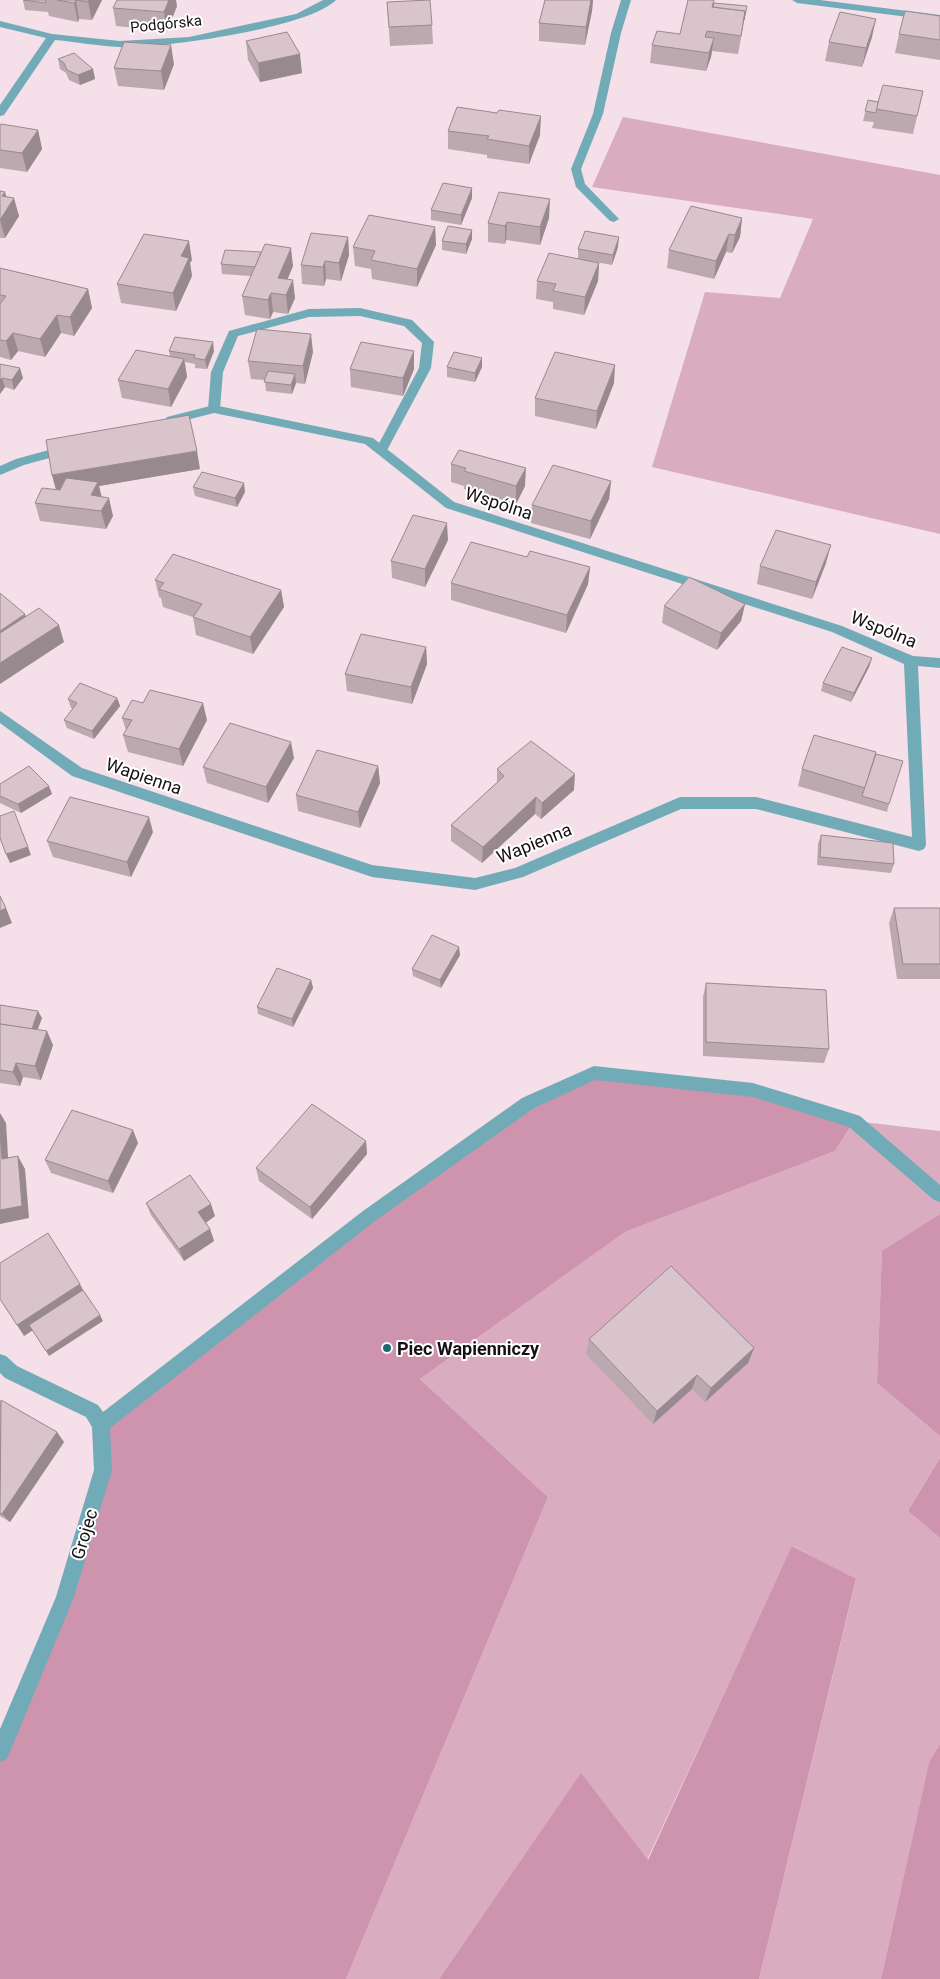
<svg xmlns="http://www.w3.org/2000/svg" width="940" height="1979" font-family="Roboto,sans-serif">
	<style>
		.green { fill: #daacbf }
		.forest { fill: #ce93ad }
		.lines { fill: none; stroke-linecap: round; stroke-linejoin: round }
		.lane { fill: #72abb8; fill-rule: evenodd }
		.street { fill: #72abb8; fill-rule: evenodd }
		.wall { fill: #bba9af }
		.shaded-wall { fill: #98898f }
		.building { fill: #d9c4cc; stroke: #98898f }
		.poi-dot { fill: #206775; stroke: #fff; stroke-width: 2 }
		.labels { text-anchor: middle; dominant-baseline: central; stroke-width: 4; stroke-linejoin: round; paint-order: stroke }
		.far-street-label { font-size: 15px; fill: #181114; stroke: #fff }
		.street-label { font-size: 18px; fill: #181114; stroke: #fff }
		.poi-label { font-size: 18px; font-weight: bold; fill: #181114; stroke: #fff; text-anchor: start }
	</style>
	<rect width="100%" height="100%" fill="#f5dfe8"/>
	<g class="green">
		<path d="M623 117 940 175V534L652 467 705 292 780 298 813 219 592 187Z"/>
		<path d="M854 1121 940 1131V1214L882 1252 877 1383 940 1436V1458L908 1511 940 1538V1744L929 1762 881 1979H759L856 1580 793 1546 647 1860 581 1774 439 1979H346L548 1497 420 1379 625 1232 835 1151Z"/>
	</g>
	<g class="forest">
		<path d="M594 1073 753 1090 854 1121 835 1151 625 1232 420 1379 548 1497 346 1979H0V1752L103 1470 101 1424 528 1103Z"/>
		<path d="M940 1214V1436L877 1383 882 1251Z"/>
		<path d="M940 1458V1538L908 1511Z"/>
		<path d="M792 1546 856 1579 759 1979H439L581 1773 648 1860Z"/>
		<path d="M940 1744V1979H881L929 1762Z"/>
	</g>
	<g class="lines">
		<g class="lane">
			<path d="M621 0H631L621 33 603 114 581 169 585 184 619 219 614 222 610 221 576 187 571 169 593 114 611 33Z"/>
			<path d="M360 308 412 320 434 342 431 368 385 454 381 455 375 451 419 368 422 343 404 326 360 316 309 317 238 336 223 372 220 409 214 413 210 412 208 409 211 372 229 331 309 309Z"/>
		</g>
		<g class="street">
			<path d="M323 0H336C309 28 160 49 119 47 98 46 76 42 55 40L4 115 0 116V105L46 38 0 27V21L52 34 120 41 189 37 296 14Z"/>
			<path d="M792 0H820L940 15V21L797 3Z"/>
			<path d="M214 405 373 438 454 502 842 626 913 656 940 658V668L918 666 926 845 924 849 919 851 756 809H681L523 877 475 890 372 877 72 776 0 723V711L82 768 372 865 475 878 515 868 680 797H756L912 837 904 664 832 632 446 508 365 444 214 413 171 424 165 420 167 417Z"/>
			<path d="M67 445 71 446 73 449 71 452 24 465 0 475V466L16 459Z"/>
			<path d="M594 1066 753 1083 854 1114 860 1116 940 1185V1202L934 1200 849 1127 753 1097 595 1080 534 1108 375 1221 110 1428 112 1470 74 1597 7 1759 0 1762V1729L56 1597 94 1470 92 1427 86 1417 5 1378 0 1373V1354L6 1356 17 1366 98 1405 103 1412 363 1211 522 1098Z"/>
		</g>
	</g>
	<g class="wall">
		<path d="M23 0H102L92 20 79 19 78 22 49 16 48 12 25 10Z"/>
		<path d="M545 0H593L592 11 585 45 539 41V23Z"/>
		<path d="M688 0H714V3L745 16 738 54 712 51 711 57 706 71 650 63 652 45 680 34Z"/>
		<path d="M387 2 432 25 433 44 390 46Z"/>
		<path d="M177 6 167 31 116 26 113 8Z"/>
		<path d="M940 16V60L895 53 899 34Z"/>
		<path d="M872 37 862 67 825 61 829 42Z"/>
		<path d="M246 41 302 73 260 82 248 60Z"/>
		<path d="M58 59 93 69 95 79 80 85 69 80 66 73 60 69Z"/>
		<path d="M174 64 164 90 118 86 114 68Z"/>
		<path d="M923 91 913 134 872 128 874 122 863 121 868 100 878 102Z"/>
		<path d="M0 126 38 130 42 149 27 172 0 168Z"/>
		<path d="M448 131 540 135 529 164 487 158V155L448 149Z"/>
		<path d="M472 188V198L461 225 431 220V210Z"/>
		<path d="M0 191 6 196 19 216 5 238H0Z"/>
		<path d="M549 218 540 245 506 240 505 244 488 242V223Z"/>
		<path d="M742 218 740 237 732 253 726 252 714 279 667 268 669 250Z"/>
		<path d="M435 227 436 245 417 287 372 279 371 269 355 266 353 247Z"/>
		<path d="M348 237 349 255 341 281 326 279 324 286 302 284 301 265Z"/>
		<path d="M472 239 466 254 442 250V241Z"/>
		<path d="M618 247 612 265 578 259V249Z"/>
		<path d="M192 260 190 263 192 276 176 311 121 303 117 284Z"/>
		<path d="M599 263 598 281 584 315 553 309V302L536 299 537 281Z"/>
		<path d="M221 264 293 266 287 279 295 298 288 314 273 312 270 319 245 315 242 296 251 276 222 274Z"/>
		<path d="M0 268 88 289 92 308 74 336 61 333 45 357 18 351 11 360 0 357Z"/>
		<path d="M169 351H214L207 369 195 368V364L185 362 187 377 171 407 122 398 118 380 170 356Z"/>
		<path d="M414 351V369L403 396 351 387 350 369Z"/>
		<path d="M313 352 305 384 296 383 292 394 266 391 265 380 251 379 248 361Z"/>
		<path d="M0 364 23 378 14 390 5 387 0 394Z"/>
		<path d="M447 367H482L475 382 447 377Z"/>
		<path d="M614 383 596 429 535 416V398Z"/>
		<path d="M451 464 525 486 516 504 464 489V486L451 482Z"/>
		<path d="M200 469 99 486 102 497 113 516 106 529 40 521 35 503 56 490 52 475Z"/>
		<path d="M611 481 609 499 590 539 531 523 532 505Z"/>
		<path d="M193 487 245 492 237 507 195 496Z"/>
		<path d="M448 540 425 587 392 578 391 561Z"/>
		<path d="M826 563 812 599 757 584 760 566Z"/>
		<path d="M590 567 588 584 566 633 451 600V583Z"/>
		<path d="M155 580 281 590 284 607 253 654 196 635 193 617 163 607 161 598 159 597Z"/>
		<path d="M745 604 741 621 717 650 662 623 664 606Z"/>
		<path d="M426 647 427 664 412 704 347 691 345 674Z"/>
		<path d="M872 658 869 667 851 702 821 691 823 683Z"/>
		<path d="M117 698 120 706 94 739 67 728 64 720 73 708H71L68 699Z"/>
		<path d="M122 718 207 720 183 766 128 752 123 735 126 730Z"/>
		<path d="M294 758 268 803 207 783 203 767Z"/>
		<path d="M378 766 380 783 360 828 298 811 296 795Z"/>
		<path d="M497 769 574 790 541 819 535 814 482 863 451 841V825L497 783Z"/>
		<path d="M802 769 866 784 889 804 887 812 798 786Z"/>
		<path d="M0 784 52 794 21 813 0 803Z"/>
		<path d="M153 832 131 877 53 857 47 841Z"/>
		<path d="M821 835 894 864 891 873 817 865 818 844Z"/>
		<path d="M894 908H940V979H897L889 923Z"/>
		<path d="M460 955 441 988 413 976 412 969Z"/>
		<path d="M311 980 313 988 293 1027 258 1014 257 1007Z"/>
		<path d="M706 983 829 1049 824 1063 703 1056V997Z"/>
		<path d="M0 1005 42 1018 37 1030 53 1045 41 1080 23 1077 20 1086 0 1083Z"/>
		<path d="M366 1141 367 1154 312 1219 259 1181 256 1168Z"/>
		<path d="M138 1143 113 1193 51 1173 45 1160Z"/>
		<path d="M146 1203 215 1216 206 1222 210 1229 214 1241 184 1261 151 1215Z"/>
		<path d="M589 1339 754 1348 748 1363 705 1402 692 1389 653 1424 586 1354Z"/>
		<path d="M0 1401 64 1442 10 1522 0 1516Z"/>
	</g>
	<g class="shaded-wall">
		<path d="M76 0 79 19 78 22 74 3Z"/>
		<path d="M89 0H102L92 20 88 2Z"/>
		<path d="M169 0H176L177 6 167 31 164 12Z"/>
		<path d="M591 0H593L592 11 585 45 586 27Z"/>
		<path d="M747 6 742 30 738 54 745 11Z"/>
		<path d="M876 19 872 37 862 67 866 48Z"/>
		<path d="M714 38 711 57 706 71 709 53Z"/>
		<path d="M171 45 174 64 164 90 161 71Z"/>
		<path d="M300 54 302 73 260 82 258 63Z"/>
		<path d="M93 69 95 79 80 85 78 75Z"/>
		<path d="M541 116 540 135 529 164V146Z"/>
		<path d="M38 130 42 149 27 172 22 153Z"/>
		<path d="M472 188V198L461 225V215Z"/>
		<path d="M5 192 9 206 14 198 19 216 5 238 0 220 2 196Z"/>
		<path d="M550 199 549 218 540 245V227Z"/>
		<path d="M742 218 740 237 732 253 735 235Z"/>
		<path d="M507 222 506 240 505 244V226Z"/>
		<path d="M435 227 436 245 417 287V269Z"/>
		<path d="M472 230V239L466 254V244Z"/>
		<path d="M729 234 726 252 714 279 716 261Z"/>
		<path d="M348 237 349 255 341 281 339 263Z"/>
		<path d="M619 237 618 247 612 265 613 255Z"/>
		<path d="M189 241 192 260 190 263 192 276 176 311 173 293 181 256Z"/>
		<path d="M291 248 293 266 281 295 278 278Z"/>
		<path d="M325 261 326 279 324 286 323 267Z"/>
		<path d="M599 263 598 281 584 315 585 297Z"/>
		<path d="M293 280 295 298 288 314 286 295Z"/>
		<path d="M88 289 92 308 74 336 70 317Z"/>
		<path d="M271 293 273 312 270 319 268 300Z"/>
		<path d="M57 315 61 333 45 357 40 339Z"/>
		<path d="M13 333 18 351 11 360 6 341Z"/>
		<path d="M311 334 313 352 305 384 303 366Z"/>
		<path d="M213 342 214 351 207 369 205 360Z"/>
		<path d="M414 351V369L403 396V378Z"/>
		<path d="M482 358V367L475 382V373Z"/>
		<path d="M184 359 187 377 171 407 168 389Z"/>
		<path d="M615 365 614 383 596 429 597 411Z"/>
		<path d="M20 368 23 378 14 390 12 380Z"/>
		<path d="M295 374 296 383 292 394 291 385Z"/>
		<path d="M2 378 5 387 0 394V380Z"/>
		<path d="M197 451 200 469 99 486 102 500 57 493 52 475Z"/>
		<path d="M526 468 525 486 516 504V486Z"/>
		<path d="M611 481 609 499 590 539 591 521Z"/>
		<path d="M244 483 245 492 237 507 235 498Z"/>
		<path d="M109 498 113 516 106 529 101 511Z"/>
		<path d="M447 523 448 540 425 587V569Z"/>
		<path d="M831 545 826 563 812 599 816 582Z"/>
		<path d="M590 567 588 584 566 633 567 615Z"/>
		<path d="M281 590 284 607 253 654 250 637Z"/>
		<path d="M745 604 741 621 717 650 721 633Z"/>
		<path d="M25 614 31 631 0 652V631Z"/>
		<path d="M59 625 64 642 0 684V663Z"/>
		<path d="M426 647 427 664 412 704 411 687Z"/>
		<path d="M872 658 869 667 851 702 854 693Z"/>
		<path d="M117 698 120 706 94 739 92 731Z"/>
		<path d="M203 703 207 720 183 766 179 749Z"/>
		<path d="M291 742 294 758 268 803 266 787Z"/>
		<path d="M378 766 380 783 360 828 358 812Z"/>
		<path d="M575 774 574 790 541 819 542 803Z"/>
		<path d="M49 786 52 794 21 813 18 804Z"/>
		<path d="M536 797 535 814 482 863 483 847Z"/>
		<path d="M149 817 153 832 131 877 127 862Z"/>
		<path d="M28 847 31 855 10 863 6 854Z"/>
		<path d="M6 908 12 923 0 928V911Z"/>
		<path d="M459 947 460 955 441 988 440 980Z"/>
		<path d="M311 980 313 988 293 1027 292 1019Z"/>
		<path d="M38 1011 42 1018 33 1042 30 1035Z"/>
		<path d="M47 1031 53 1045 41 1080 35 1066Z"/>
		<path d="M16 1063 23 1077 20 1086 13 1072Z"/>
		<path d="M0 1113 6 1123 9 1172 2 1159 0 1132Z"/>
		<path d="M133 1130 138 1143 113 1193 108 1181Z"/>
		<path d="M366 1141 367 1154 312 1219 310 1207Z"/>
		<path d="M18 1156 25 1169 29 1218 0 1224V1210Z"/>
		<path d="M211 1204 215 1216 203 1225 198 1212Z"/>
		<path d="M210 1229 214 1241 184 1261 179 1249Z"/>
		<path d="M80 1284 86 1296 24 1336 17 1325Z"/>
		<path d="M100 1315 103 1321 49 1356 46 1351Z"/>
		<path d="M754 1348 748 1363 705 1402 711 1388Z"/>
		<path d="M697 1375 692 1389 653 1424 657 1411Z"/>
		<path d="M57 1432 64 1442 10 1522 2 1514Z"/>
	</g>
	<g class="building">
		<path d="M23 0H45L46 3Z"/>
		<path d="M57 0H89L88 2 76 0 74 3Z"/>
		<path d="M117 0H169L164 12 113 8Z"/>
		<path d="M430 0 432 25 389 27 387 2Z"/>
		<path d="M545 0H591L586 27 539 23Z"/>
		<path d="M688 0H714L712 7 745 11 741 36 707 31 705 37 714 38 709 53 652 45 657 31 680 34Z"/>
		<path d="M714 3 747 6 744 20 745 11 713 7Z"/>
		<path d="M905 11 940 16V40L899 34Z"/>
		<path d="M840 12 876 19 866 48 829 42Z"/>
		<path d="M287 32 300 54 258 63 246 41Z"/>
		<path d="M124 42 171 45 161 71 114 68Z"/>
		<path d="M74 53 93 69 78 75 67 70 64 63 58 59Z"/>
		<path d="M883 85 923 91 917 116 876 109Z"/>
		<path d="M868 100 878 102 876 113 865 111Z"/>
		<path d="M457 107 497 113 499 110 541 116 529 146 487 139 489 136 448 131Z"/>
		<path d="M1 124 38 130 22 153 0 150V126Z"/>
		<path d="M443 183 472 188 461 215 431 210Z"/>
		<path d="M0 191 5 192 2 196 14 198 0 220Z"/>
		<path d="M499 192 550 199 540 227 507 222 505 226 488 223Z"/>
		<path d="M691 206 742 218 735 235 729 234 716 261 669 250Z"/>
		<path d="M369 215 435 227 417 269 371 260 375 251 353 247Z"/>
		<path d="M448 226 472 230 466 244 442 241Z"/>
		<path d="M585 231 619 237 613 255 578 249Z"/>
		<path d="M311 233 348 237 339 263 325 261 323 267 301 265Z"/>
		<path d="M144 234 189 241 181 256 189 258 173 293 117 284Z"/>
		<path d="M265 244 291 248 278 278 293 280 286 295 271 293 268 300 242 296Z"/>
		<path d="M225 250 261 252 255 267 221 264Z"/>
		<path d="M549 253 599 263 585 297 553 291 556 284 537 281Z"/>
		<path d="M0 268 88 289 70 317 57 315 40 339 13 333 6 341 0 340V304L6 296 0 295Z"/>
		<path d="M257 329 311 334 303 366 248 361Z"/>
		<path d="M175 337 213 342 205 360 194 358 195 355 169 351Z"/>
		<path d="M361 342 414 351 403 378 350 369Z"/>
		<path d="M136 350 184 359 168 389 118 380Z"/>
		<path d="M454 352 482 358 475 373 447 367Z"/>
		<path d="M555 352 615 365 597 411 535 398Z"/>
		<path d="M0 364 20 368 12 380 2 378 0 380Z"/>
		<path d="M268 371 295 374 291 385 264 382Z"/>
		<path d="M189 415 197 451 52 475 46 440Z"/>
		<path d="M459 450 526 468 516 486 464 471 466 468 451 464Z"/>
		<path d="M553 465 611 481 591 521 532 505Z"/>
		<path d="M202 472 244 483 235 498 193 487Z"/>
		<path d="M66 478 98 482 91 495 109 498 101 511 35 503 42 488 60 490Z"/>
		<path d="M413 515 447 523 425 569 391 561Z"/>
		<path d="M776 530 831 545 816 582 760 566Z"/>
		<path d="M471 542 527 557 530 551 590 567 567 615 451 583Z"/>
		<path d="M173 554 281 590 250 637 193 617 202 604 159 589 164 583 155 580Z"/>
		<path d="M689 577 745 604 721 633 664 606Z"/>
		<path d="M0 593 25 614 0 631Z"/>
		<path d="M39 608 59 625 0 663V633Z"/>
		<path d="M361 634 426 647 411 687 345 674Z"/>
		<path d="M842 647 872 658 854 693 823 683Z"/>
		<path d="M80 683 117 698 92 731 64 720 77 703 68 699Z"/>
		<path d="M150 690 203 703 179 749 123 735 132 720 122 718 132 700 143 703Z"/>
		<path d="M230 723 291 742 266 787 203 767Z"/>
		<path d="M814 735 876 752 865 788 802 769Z"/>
		<path d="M531 741 575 774 542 803 536 797 483 847 451 825 504 776 497 769Z"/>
		<path d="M317 750 378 766 358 812 296 795Z"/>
		<path d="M876 754 903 761 889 804 862 796Z"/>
		<path d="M29 766 49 786 18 804 0 796V784Z"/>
		<path d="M70 797 149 817 127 862 47 841Z"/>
		<path d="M14 811 28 847 6 854 0 838V816Z"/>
		<path d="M821 835 893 843 894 864 820 857Z"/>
		<path d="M0 896 6 908 0 911Z"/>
		<path d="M894 908H940V964H903Z"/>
		<path d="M432 935 459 947 440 980 412 969Z"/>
		<path d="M277 968 311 980 292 1019 257 1007Z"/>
		<path d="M706 983 826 990 829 1049 706 1042Z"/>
		<path d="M0 1005 38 1011 32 1029 0 1024Z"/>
		<path d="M0 1024 47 1031 35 1066 16 1063 13 1072 0 1070Z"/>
		<path d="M312 1104 366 1141 310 1207 256 1168Z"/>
		<path d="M72 1110 133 1130 108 1181 45 1160Z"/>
		<path d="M0 1132 2 1159 18 1156 22 1206 0 1210Z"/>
		<path d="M190 1175 211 1204 198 1212 210 1229 179 1249 146 1203Z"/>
		<path d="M48 1233 80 1284 17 1325 0 1299V1263Z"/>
		<path d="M671 1266 754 1348 711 1388 697 1375 657 1411 589 1339Z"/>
		<path d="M83 1290 100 1315 46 1351 29 1325Z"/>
		<path d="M1 1400 57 1432 2 1514 0 1513Z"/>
	</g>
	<circle class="poi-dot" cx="387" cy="1348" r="5"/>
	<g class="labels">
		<g class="far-street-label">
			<text transform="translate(166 24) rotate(-6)">Podgórska</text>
		</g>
		<g class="street-label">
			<text transform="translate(499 503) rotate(18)">Wspólna</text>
			<text transform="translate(884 629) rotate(22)">Wspólna</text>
			<text transform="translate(144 776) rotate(19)">Wapienna</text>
			<text transform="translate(534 843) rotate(-22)">Wapienna</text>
			<text transform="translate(84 1534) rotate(-73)">Grojec</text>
		</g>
		<g class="poi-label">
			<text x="397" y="1348">Piec Wapienniczy</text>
		</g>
	</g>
</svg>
